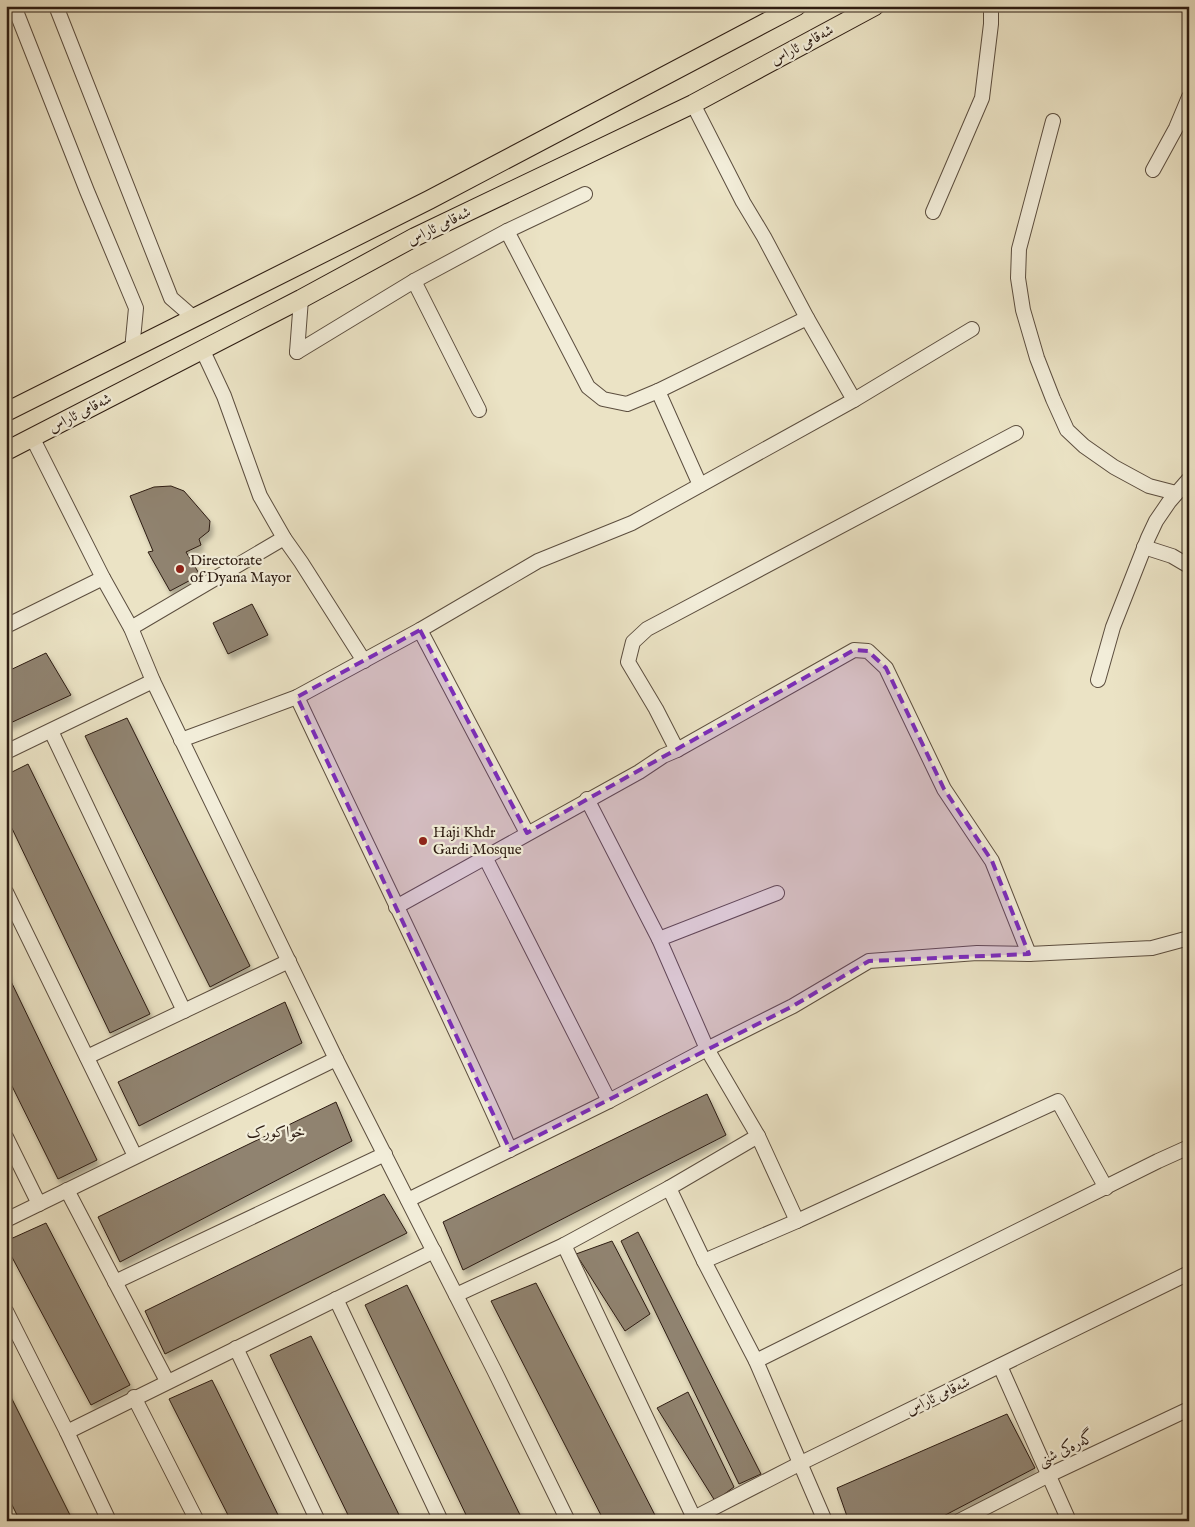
<svg xmlns="http://www.w3.org/2000/svg" width="1195" height="1527" font-family="'IM FELL English',Amiri,serif">
	<style>
		.building { fill: #90836f; stroke: #2d1c12; filter: url(#shadow) }
		.lines { fill: none; stroke-linecap: round; stroke-linejoin: round }
		.minor-casing { stroke: #5c4e3f; stroke-width: 16 }
		.major-casing { stroke: #2d1c12; stroke-width: 20 }
		.minor { stroke: #f2edd9; stroke-width: 14 }
		.major { stroke: #ebe3c5; stroke-width: 18 }
		.marked { fill: #7b2cbf; fill-opacity: 0.2; stroke: #7b2cbf; stroke-width: 4; stroke-dasharray: 10 6; stroke-linejoin: round }
		.poi-dot { fill: #8f2418; stroke: #f2edd9; stroke-width: 2 }
		.labels { text-anchor: middle; dominant-baseline: central; stroke-width: 4.5; stroke-linejoin: round; paint-order: stroke }
		.street-label { font-size: 15px; fill: #2d1c12; stroke: #f2edd9 }
		.poi-label { font-size: 15px; fill: #2d1c12; stroke: #f2edd9; text-anchor: start }
		.neighbourhood-label { font-size: 16px; fill: #2d1c12; stroke: #f2edd9 }
	</style>
	<defs>
		<filter id="shadow"><feDropShadow dx="3" dy="5.5" stdDeviation="2.5" flood-color="#0004"/></filter>
	</defs>
	<rect width="100%" height="100%" fill="#ebe3c5"/>
	<filter id="stains"><feTurbulence type="fractalNoise" baseFrequency=".004" numOctaves="4"/><feColorMatrix values="0 0 0 0 .2 0 0 0 0 .09 0 0 0 0 .02 0 0 0 .5 -.17"/></filter>
	<radialGradient id="worn" r=".72"><stop offset=".6" stop-color="#630" stop-opacity="0"/><stop offset="1" stop-color="#630" stop-opacity=".3"/></radialGradient>
	<g class="building">
		<path d="M171 486 184 491 210 521 209 531 199 539 201 545 186 552 200 575 170 591 148 552 153 551 130 496 154 487Z"/>
		<path d="M252 604 268 635 228 654 213 623Z"/>
		<path d="M46 653 71 695 6 725V672Z"/>
		<path d="M127 718 250 966 210 987 85 736Z"/>
		<path d="M28 764 150 1014 110 1033 6 816V775Z"/>
		<path d="M6 971 97 1160 58 1179 6 1074Z"/>
		<path d="M285 1002 302 1043 139 1126 118 1082Z"/>
		<path d="M707 1094 726 1135 463 1270 443 1222Z"/>
		<path d="M336 1102 352 1141 120 1262 98 1217Z"/>
		<path d="M384 1194 407 1233 165 1354 145 1311Z"/>
		<path d="M46 1223 130 1385 91 1405 6 1246V1241Z"/>
		<path d="M638 1232 761 1474 739 1484 621 1241Z"/>
		<path d="M612 1241 650 1314 625 1331 576 1254Z"/>
		<path d="M536 1283 658 1521H604L491 1301Z"/>
		<path d="M407 1285 523 1521H469L365 1305Z"/>
		<path d="M311 1336 402 1521H351L270 1355Z"/>
		<path d="M212 1380 281 1521H231L169 1399Z"/>
		<path d="M6 1387 73 1521H20L6 1493Z"/>
		<path d="M688 1392 734 1487 715 1501 657 1408Z"/>
		<path d="M1007 1414 1035 1468 934 1521H844L848 1519 837 1488Z"/>
	</g>
	<g class="lines">
		<g class="minor-casing">
			<g id="minor">
				<path d="M14 6 87 191 136 308 132 350"/>
				<path d="M56 6 171 298 194 318"/>
				<path d="M1053 121 1019 249 1018 278 1023 310 1037 358 1053 399 1067 430 1084 446 1114 467 1149 486 1176 493"/>
				<path d="M1153 170 1176 128 1189 97"/>
				<path d="M933 212 982 98 991 24V6"/>
				<path d="M507 231 588 387 603 399 627 404 658 391 807 318"/>
				<path d="M414 281 479 410"/>
				<path d="M202 349 224 396 260 496 284 538 301 562 364 661"/>
				<path d="M297 352 414 281 507 231 585 194"/>
				<path d="M297 352 301 299"/>
				<path d="M658 391 700 485"/>
				<path d="M854 400 972 329"/>
				<path d="M32 437 103 578 131 628 153 681 336 1059 494 1370 568 1521"/>
				<path d="M1144 547 1172 556 1189 566"/>
				<path d="M6 626 103 578"/>
				<path d="M131 628 284 538"/>
				<path d="M420 630 527 833"/>
				<path d="M1098 680 1113 627 1148 538 1156 521 1169 502 1189 479"/>
				<path d="M297 697C368 848 442 997 510 1150"/>
				<path d="M51 731 184 1011"/>
				<path d="M181 740 297 697 420 630 538 561 632 523 854 400 807 318 764 237 743 202 693 104"/>
				<path d="M677 750 854 650 868 651 886 668 944 789 992 861 1029 954"/>
				<path d="M6 752 153 681"/>
				<path d="M587 799 659 939 707 1049 758 1136 797 1221"/>
				<path d="M485 857 609 1101"/>
				<path d="M6 892 135 1156"/>
				<path d="M396 907 639 772 663 756 677 750 656 709 628 662 633 642 647 629 1016 433"/>
				<path d="M659 939 777 893"/>
				<path d="M87 1057 289 961"/>
				<path d="M6 1137 39 1204"/>
				<path d="M669 1188 704 1261 756 1361 825 1521"/>
				<path d="M67 1190 167 1381"/>
				<path d="M408 1200 609 1101 707 1049 793 1006 869 961 977 953 1029 954 1152 948 1189 938"/>
				<path d="M6 1220 336 1059"/>
				<path d="M564 1245 694 1518"/>
				<path d="M704 1261 797 1221 1058 1101 1106 1188"/>
				<path d="M115 1282 385 1154"/>
				<path d="M456 1295 564 1245 669 1188 758 1136"/>
				<path d="M336 1299 441 1521"/>
				<path d="M6 1311 67 1432 109 1521"/>
				<path d="M236 1348 318 1521"/>
				<path d="M756 1361 1158 1161 1189 1147"/>
				<path d="M1000 1366 1069 1521"/>
				<path d="M134 1397 197 1521"/>
				<path d="M67 1432 434 1251"/>
				<path d="M688 1521 801 1463 1189 1273"/>
				<path d="M959 1521 1049 1475 1189 1409"/>
			</g>
		</g>
		<g class="major-casing">
			<g id="major">
				<path d="M6 412 429 200 797 6"/>
				<path d="M6 451 301 299 415 237 693 104 875 6"/>
			</g>
		</g>
		<use href="#minor" class="minor"/>
		<use href="#major" class="major"/>
	</g>
	<path class="marked" d="M420 630 527 833 854 650 868 651 886 668 944 789 992 861 1029 954 869 961 793 1006 510 1150 297 697Z"/>
	<g class="poi-dot">
		<circle cx="180" cy="569" r="5"/>
		<circle cx="423" cy="841" r="5"/>
	</g>
	<g class="labels">
		<g class="street-label">
			<text transform="translate(802 45) rotate(-28)">شەقامی ئاراس</text>
			<text transform="translate(439 226) rotate(-26)">شەقامی ئاراس</text>
			<text transform="translate(80 413) rotate(-27)">شەقامی ئاراس</text>
			<text transform="translate(938 1396) rotate(-26)">شەقامی ئاراس</text>
			<text transform="translate(1066 1449) rotate(-26)">گەرەکی شنی</text>
		</g>
		<g class="poi-label">
			<text x="190" y="560">Directorate<tspan x="190" dy="17">of Dyana Mayor</tspan></text>
			<text x="433" y="832">Haji Khdr<tspan x="433" dy="17">Gardi Mosque</tspan></text>
		</g>
		<g class="neighbourhood-label">
			<text x="276" y="1133">خواکورک</text>
		</g>
	</g>
	<rect width="1195" height="1527" fill="none" stroke="#ebe3c5" stroke-width="25"/>
	<rect x="8" y="8" width="1180" height="1512" fill="none" stroke="#2d1c12" stroke-width="2.5"/>
	<rect x="12" y="12" width="1170" height="1502" fill="none" stroke="#2d1c12"/>
	<rect width="100%" height="100%" filter="url(#stains)"/>
	<rect width="100%" height="100%" fill="url(#worn)"/>
</svg>
